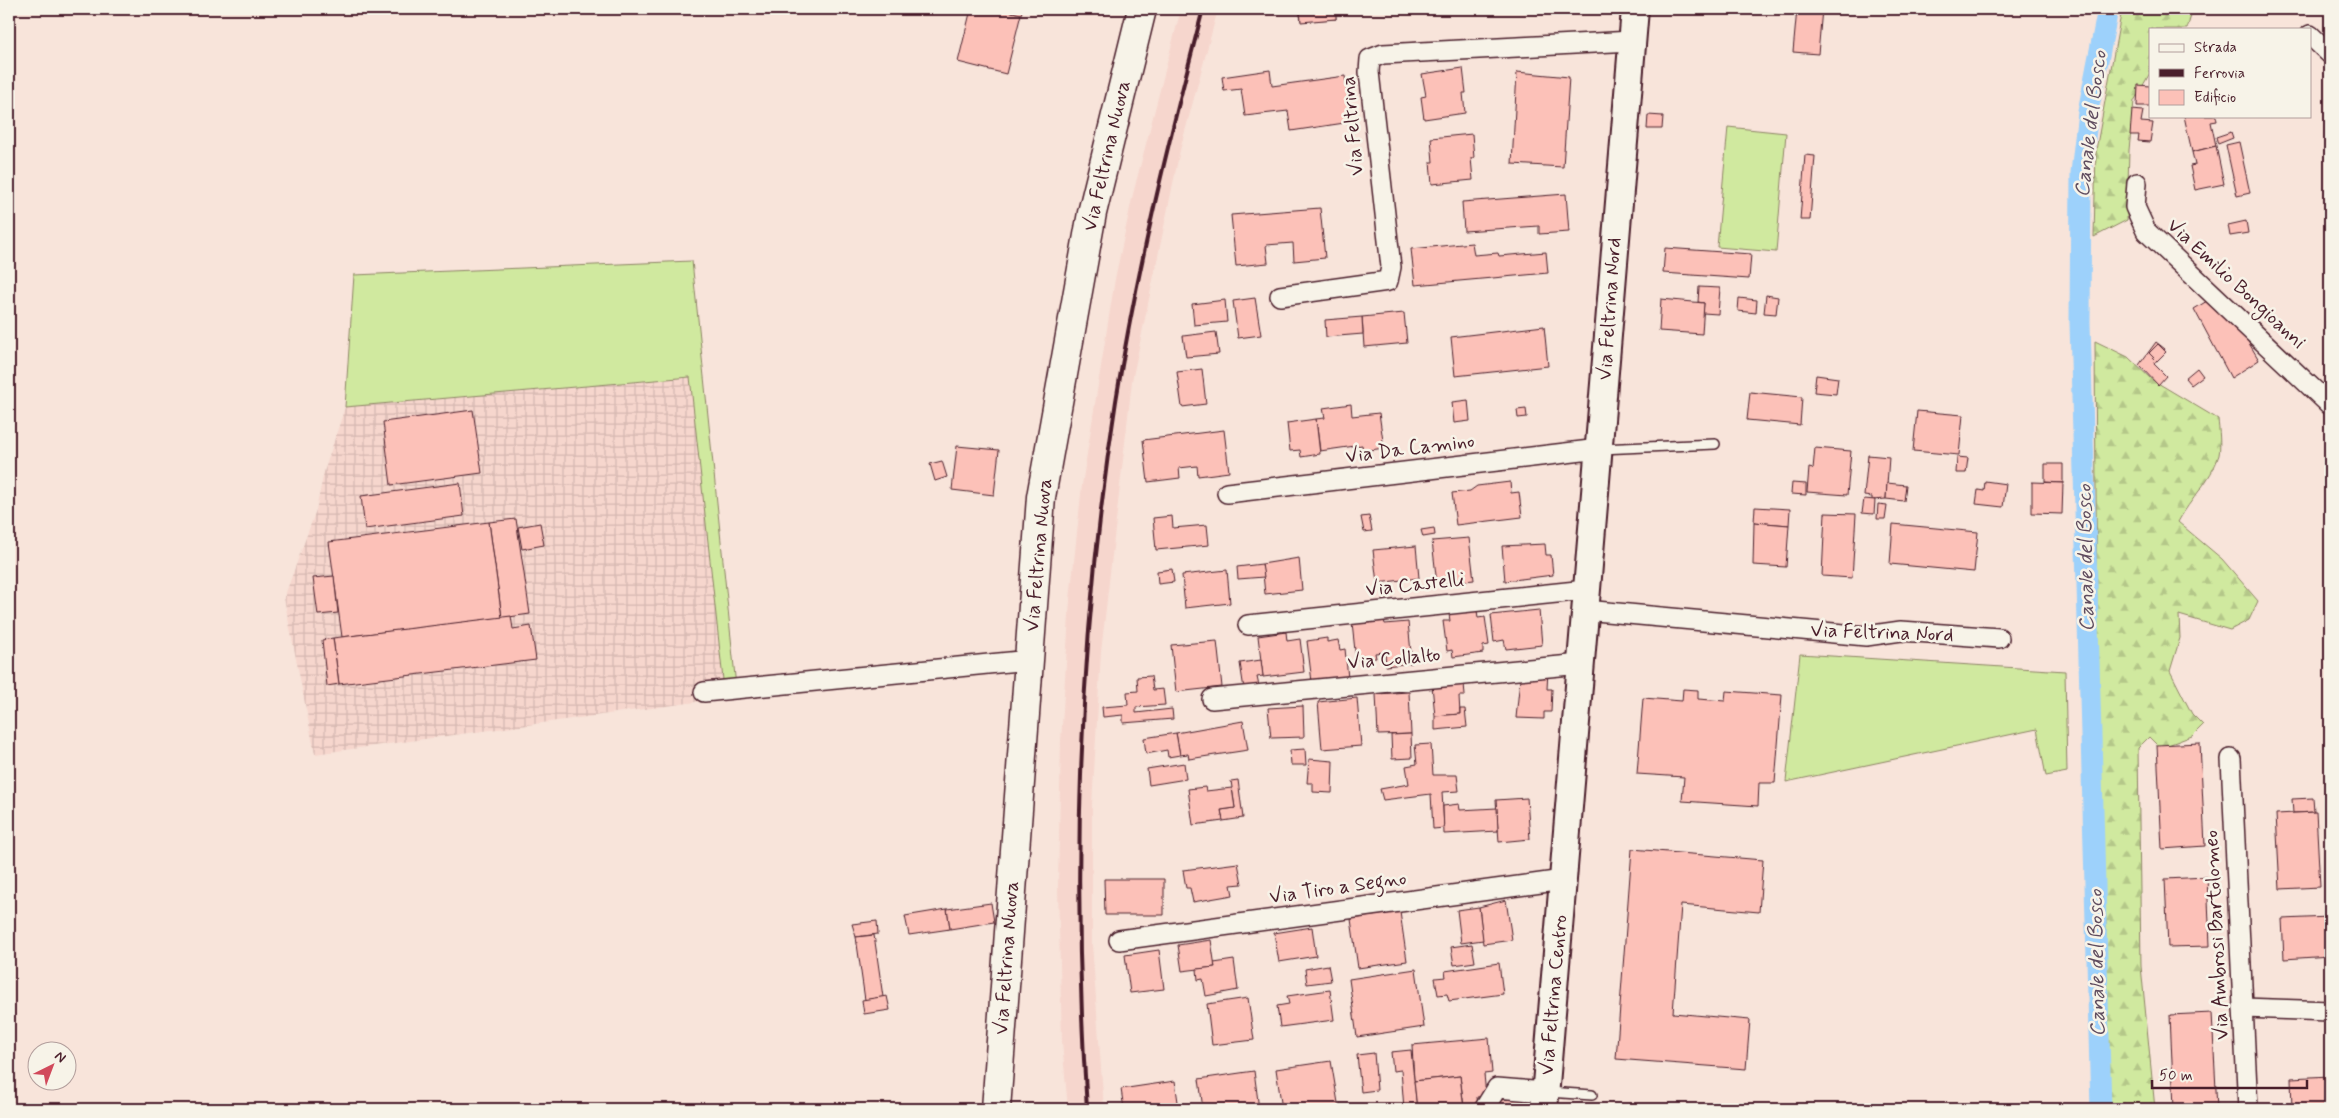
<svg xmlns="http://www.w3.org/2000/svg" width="2339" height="1118" font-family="Mynerve,sans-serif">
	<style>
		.built { fill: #f6d6cd }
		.industrial { fill: url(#industrial-grid) }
		.grass { fill: #d0e99f; stroke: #8d8465 }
		.forest { fill: url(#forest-firs); stroke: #8d8465 }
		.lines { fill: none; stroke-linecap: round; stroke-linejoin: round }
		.canal { stroke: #9dd1fb; stroke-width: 21 }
		.building { fill: #fcc1b8; stroke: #4a1f2b }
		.lane-casing { stroke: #4a1f2b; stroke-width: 12 }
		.street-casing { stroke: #4a1f2b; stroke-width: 22 }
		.secondary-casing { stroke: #4a1f2b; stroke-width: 30 }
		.primary-casing { stroke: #4a1f2b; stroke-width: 31 }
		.lane { stroke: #f7f3e8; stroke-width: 9 }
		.street { stroke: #f7f3e8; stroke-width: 19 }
		.secondary { stroke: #f7f3e8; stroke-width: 26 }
		.primary { stroke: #f7f3e8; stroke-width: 28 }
		.rail { stroke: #4a1f2b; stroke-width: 4 }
		.labels { text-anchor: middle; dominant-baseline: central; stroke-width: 5; stroke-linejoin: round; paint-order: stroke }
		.street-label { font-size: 20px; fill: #4a1f2b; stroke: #f7f3e8 }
		.water-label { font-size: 21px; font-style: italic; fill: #5f4c5f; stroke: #f7f3e8 }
	</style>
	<defs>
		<pattern id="industrial-grid" width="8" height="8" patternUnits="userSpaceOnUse" patternTransform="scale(1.25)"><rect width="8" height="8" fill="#f6d6cd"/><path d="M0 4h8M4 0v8" fill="none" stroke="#d4b7b0"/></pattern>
		<pattern id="forest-firs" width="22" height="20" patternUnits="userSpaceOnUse" patternTransform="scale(1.25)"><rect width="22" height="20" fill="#d0e99f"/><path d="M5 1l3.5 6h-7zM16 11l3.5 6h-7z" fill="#b4c789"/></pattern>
	</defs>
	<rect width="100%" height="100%" fill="#f8e4da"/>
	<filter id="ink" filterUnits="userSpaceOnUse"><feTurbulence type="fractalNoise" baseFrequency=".02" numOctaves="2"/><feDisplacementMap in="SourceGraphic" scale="10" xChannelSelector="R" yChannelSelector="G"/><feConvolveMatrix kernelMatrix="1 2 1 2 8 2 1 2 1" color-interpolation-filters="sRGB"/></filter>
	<g filter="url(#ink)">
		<path class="built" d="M1181 9H1218L1180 150 1132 381 1101 652 1092 805V944L1104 1109H1068L1062 1042 1058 887 1061 741 1070 600 1082 485 1115 279 1133 194Z"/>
		<path class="industrial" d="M690 377 725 698 315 754 284 598 316 510 324 472 345 407Z"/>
		<g class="grass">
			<path d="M1728 127 1786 133 1776 252 1717 247Z"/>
			<path d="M692 261 737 696 725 698 690 377 345 407 354 275Z"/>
			<path d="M1800 654 2065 671 2067 772 2046 776 2037 729 1786 782Z"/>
		</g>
		<g class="forest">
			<path d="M2122 9H2193L2187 29H2150V73L2134 101 2129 150 2127 220 2094 237 2096 150Z"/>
			<path d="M2095 341 2128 357 2151 379 2218 419C2219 430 2221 444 2219 455 2211 481 2190 499 2178 522L2222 559 2258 601 2249 620 2230 630 2179 615 2180 638 2170 671 2192 714 2203 725 2192 736 2160 748 2149 737 2138 748 2141 966 2155 1109H2106L2104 1040 2106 923 2098 797Z"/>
		</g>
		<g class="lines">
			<path class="canal" d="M2101 1109 2080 322 2081 173 2088 112 2108 9"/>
		</g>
		<g class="building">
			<path d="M971 9H999L1021 14 1006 74 958 62Z"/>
			<path d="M999 9H1023L1021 14Z"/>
			<path d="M1299 9H1347V10L1335 11 1336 19 1301 21Z"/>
			<path d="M1300 9H1347V10L1336 11V19L1301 22Z"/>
			<path d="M1797 9H1822L1818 54 1793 52Z"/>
			<path d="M1463 68 1466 93H1463L1465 113 1424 119 1421 97 1426 96 1422 74Z"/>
			<path d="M1270 70 1272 86 1345 76 1351 122 1291 131 1288 111 1245 116 1241 89 1224 91 1222 77Z"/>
			<path d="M1517 72 1569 77 1563 167 1512 164Z"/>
			<path d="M2138 85 2150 86V106H2137Z"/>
			<path d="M2132 110 2143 111 2141 122 2153 123 2150 142 2138 141 2139 135H2130Z"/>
			<path d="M1648 115 1663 116 1662 129H1647Z"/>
			<path d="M2184 116H2216L2217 121 2211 122 2216 146 2192 152Z"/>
			<path d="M2231 132 2233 138 2218 144 2216 137Z"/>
			<path d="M1472 134 1474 158H1471L1473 180 1432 184 1430 162H1433L1431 138Z"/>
			<path d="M2239 142 2250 193 2237 196 2226 145Z"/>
			<path d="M2216 146 2224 184 2195 190 2190 166 2195 165 2192 152Z"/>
			<path d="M1805 155 1815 156 1810 220H1800Z"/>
			<path d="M1566 194 1569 232 1539 234V226L1464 231 1462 202Z"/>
			<path d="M1320 208 1325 258 1294 261 1293 243 1266 245 1268 263 1236 266 1231 215Z"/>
			<path d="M2246 221 2248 233 2230 236 2228 225Z"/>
			<path d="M1472 243 1474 255 1498 253 1499 256 1546 252 1548 273 1415 285 1411 249Z"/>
			<path d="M1665 248 1751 254 1749 279 1663 273Z"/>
			<path d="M1699 287 1720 288 1718 314 1703 313 1704 303 1698 302Z"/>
			<path d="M1766 295 1778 297 1776 314 1764 313Z"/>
			<path d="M1255 298 1261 335 1238 338 1233 301Z"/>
			<path d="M1739 298 1757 300 1756 313 1738 311Z"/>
			<path d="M1661 299 1704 303 1702 334 1659 331Z"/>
			<path d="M1225 300 1227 322 1194 325 1192 304Z"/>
			<path d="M2207 301 2219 308 2228 323 2232 321 2240 328 2259 360 2231 378 2194 309Z"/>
			<path d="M1404 313 1407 343 1364 347 1362 317Z"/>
			<path d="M1362 317 1363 334 1326 337 1325 320Z"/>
			<path d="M1544 326 1548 366 1455 376 1451 337Z"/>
			<path d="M1216 332 1219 354 1186 357 1183 336Z"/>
			<path d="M2156 342 2165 349 2154 364 2166 376 2158 385 2139 365Z"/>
			<path d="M2158 344 2166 352 2157 361 2149 353Z"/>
			<path d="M2197 368 2203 376 2191 385 2185 378Z"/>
			<path d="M1202 369 1206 404 1182 407 1177 372Z"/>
			<path d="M1816 375 1838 378 1836 394 1814 392Z"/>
			<path d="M1750 392 1802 397 1800 425 1747 420Z"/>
			<path d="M1468 400 1470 421 1454 423 1452 402Z"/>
			<path d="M1351 404 1352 416 1379 413 1384 448 1363 451 1362 445 1320 451 1316 419 1325 418 1323 408Z"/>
			<path d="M1526 409 1527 417 1518 418 1517 410Z"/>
			<path d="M473 410 482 473 391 485 383 422Z"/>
			<path d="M1917 411 1963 415 1959 455 1913 451Z"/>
			<path d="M1316 419 1320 454 1301 457 1300 450 1290 451 1287 423Z"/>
			<path d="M1224 430 1229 472 1198 476 1197 466 1179 468 1180 478 1148 482 1143 440Z"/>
			<path d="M957 446 999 450 994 495 952 490Z"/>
			<path d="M1815 448 1851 451 1847 495 1807 492 1809 468 1813 469Z"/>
			<path d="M1868 455 1889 457 1886 499 1872 500V497L1864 496Z"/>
			<path d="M1957 457 1968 458 1966 473H1956Z"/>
			<path d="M942 461 947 477 935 481 930 464Z"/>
			<path d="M2045 464H2063V483L2045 482Z"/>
			<path d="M1985 481 2006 484 2003 507 1976 504 1978 490 1984 491Z"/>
			<path d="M1510 482 1511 493 1519 492 1522 517 1456 525 1452 493 1470 491 1477 486Z"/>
			<path d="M2032 482 2063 483 2062 514 2032 513Z"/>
			<path d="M460 483 464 516 365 529 361 496Z"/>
			<path d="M1792 483 1806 484V495L1791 494Z"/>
			<path d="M1887 483 1906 485 1904 501 1886 499Z"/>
			<path d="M1864 499 1875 500 1874 514 1862 513Z"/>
			<path d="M1878 504 1887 505 1885 519H1877Z"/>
			<path d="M1755 507 1790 509 1789 525 1754 522Z"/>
			<path d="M1825 513 1856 514 1852 578 1822 576Z"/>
			<path d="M1172 516 1173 528 1207 525 1209 545 1156 550 1153 518Z"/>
			<path d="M1369 516 1372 531 1364 532 1361 517Z"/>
			<path d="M516 519 530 614 502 618 489 522Z"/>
			<path d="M489 522 502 618 342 637 329 542Z"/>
			<path d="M1754 522 1789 525 1786 567 1753 565Z"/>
			<path d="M540 523 544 545 522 549 518 527Z"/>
			<path d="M1893 524 1978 532 1974 572 1890 564Z"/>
			<path d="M1434 528 1435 535 1423 537 1421 530Z"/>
			<path d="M1469 538 1474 580 1437 584 1432 541Z"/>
			<path d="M1545 544 1546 555H1551L1553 575 1505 581 1502 546Z"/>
			<path d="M1416 546 1419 578 1377 583 1373 550Z"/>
			<path d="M1299 558 1302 590 1265 594 1262 564Z"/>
			<path d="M1262 564 1264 577 1238 579 1237 567Z"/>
			<path d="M1172 569 1174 582 1158 584 1157 571Z"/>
			<path d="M1227 570 1230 603 1185 608 1182 575Z"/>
			<path d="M334 576 338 613 318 615 313 578Z"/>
			<path d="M1477 610 1478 618 1485 617 1489 645 1483 646V653L1453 657 1452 650 1447 651 1443 621H1450L1449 614Z"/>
			<path d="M1539 610 1542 645 1506 649 1504 640 1494 642 1491 615Z"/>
			<path d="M511 616 513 629 531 626 536 660 339 684 333 638Z"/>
			<path d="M1384 620 1385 624 1408 622 1412 663 1386 666 1385 652 1375 653 1376 658 1356 660 1352 623Z"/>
			<path d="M1286 632 1287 641 1300 639 1304 672 1263 677 1258 636Z"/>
			<path d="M333 638 339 684 327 686 322 640Z"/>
			<path d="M1327 638V642L1338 640 1340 650 1345 649 1348 678 1312 682 1307 641Z"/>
			<path d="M1217 641 1222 687 1176 692 1171 645Z"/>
			<path d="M1261 660 1263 676 1257 677 1259 686 1244 689 1240 663Z"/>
			<path d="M1521 669 1548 670 1547 689H1552L1551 712H1544V719L1516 718Z"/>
			<path d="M1151 676 1153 690 1163 689 1165 705 1136 707V713L1172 709 1173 719 1123 723V715L1103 717 1102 707 1128 705 1127 692 1138 691 1137 677Z"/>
			<path d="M1464 683 1465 696H1459L1460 714 1435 716 1432 685Z"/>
			<path d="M1683 689 1698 690V699L1725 701 1726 691 1782 695 1775 783H1759L1758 806 1682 801 1684 777 1637 774 1643 698 1682 701Z"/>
			<path d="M1409 692 1411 734 1378 735 1376 694Z"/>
			<path d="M1357 698 1361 746 1322 749 1318 702Z"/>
			<path d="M1303 706 1304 737 1271 738 1268 708Z"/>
			<path d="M1460 709H1465L1467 727 1435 730V716L1460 714Z"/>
			<path d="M1243 721 1248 750 1189 759 1188 754 1180 755 1176 733Z"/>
			<path d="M1176 733 1180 755 1168 757 1167 750 1146 754 1144 738Z"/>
			<path d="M1411 734 1412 758 1392 759 1391 735Z"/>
			<path d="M2200 743 2205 846 2162 849 2157 745Z"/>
			<path d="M1431 744 1433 775H1457L1459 791 1442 792 1444 828 1433 829 1431 794 1383 800 1380 789 1409 784 1406 766 1417 764 1415 745Z"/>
			<path d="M1305 749 1306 765H1291L1290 750Z"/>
			<path d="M1309 759 1333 761 1332 793 1313 792V783H1307Z"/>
			<path d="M1184 763 1186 779 1149 785 1147 769Z"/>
			<path d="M1238 780 1243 818 1223 821 1221 810 1235 808 1231 781Z"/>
			<path d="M1205 787 1206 791 1232 788 1235 808 1221 810 1223 821 1193 825 1188 789Z"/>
			<path d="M1527 798 1530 839 1499 842 1496 800Z"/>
			<path d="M2313 798 2314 812 2293 813 2292 799Z"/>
			<path d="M1459 804 1460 810 1497 808 1498 831 1444 834 1443 806Z"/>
			<path d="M2316 812 2320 887 2280 889 2276 814Z"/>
			<path d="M1632 849 1763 860 1759 912 1681 905 1673 1013 1750 1020 1746 1069 1616 1059Z"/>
			<path d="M1238 863 1242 884 1231 885 1233 895 1193 902 1190 888H1186L1183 870Z"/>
			<path d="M2207 877 2210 946 2168 947 2165 879Z"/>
			<path d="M1104 879H1164V915H1105Z"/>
			<path d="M1506 900 1512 940 1483 944 1479 907Z"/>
			<path d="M991 903 994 922 950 929 947 909Z"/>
			<path d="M1479 907 1483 940 1461 943 1457 910Z"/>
			<path d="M947 909 950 929 909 935 905 916Z"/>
			<path d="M1400 912 1407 961 1358 968 1351 919Z"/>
			<path d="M2330 917V956L2284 959 2282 919Z"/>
			<path d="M877 921 878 934 856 937 852 924Z"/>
			<path d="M1312 927 1316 956 1279 962 1274 933Z"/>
			<path d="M874 935 883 997 865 1000 856 937Z"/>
			<path d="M1211 940 1215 967 1182 971 1178 945Z"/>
			<path d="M1472 944 1475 962 1454 965 1451 947Z"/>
			<path d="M1159 950 1164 989 1130 993 1125 955Z"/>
			<path d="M1234 960 1238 990 1206 996 1203 979 1198 980 1197 969 1215 967 1214 963Z"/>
			<path d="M1499 963 1503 994 1449 1001 1447 994 1438 995 1435 978 1446 977 1445 971Z"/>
			<path d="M1328 965 1331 981 1307 984 1305 969Z"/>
			<path d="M1416 969 1424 1027 1357 1037 1349 979Z"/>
			<path d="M1330 990 1334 1020 1280 1027 1277 1006 1289 1004 1287 996Z"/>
			<path d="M887 996 890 1010 864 1014 862 1000Z"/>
			<path d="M1248 998 1254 1040 1212 1045 1207 1004Z"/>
			<path d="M2212 1013 2217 1109H2174L2170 1015Z"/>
			<path d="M1489 1038 1492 1073 1484 1074 1486 1096 1477 1097 1478 1105 1464 1107 1460 1076 1414 1081 1412 1045Z"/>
			<path d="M1411 1050 1417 1109H1404L1401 1070 1393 1071 1391 1052Z"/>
			<path d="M1374 1053 1377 1090 1361 1092 1357 1055Z"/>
			<path d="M1331 1061 1339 1109H1282L1276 1069Z"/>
			<path d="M1254 1071 1259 1109H1203L1199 1079Z"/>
			<path d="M1460 1076 1464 1109H1417L1414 1081Z"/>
			<path d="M2330 1076V1109H2292L2291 1078Z"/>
			<path d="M1175 1081 1179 1109H1124L1121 1089Z"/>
			<path d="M1523 1099 1524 1109H1496L1495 1100Z"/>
		</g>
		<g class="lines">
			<g class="lane-casing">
				<g id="lane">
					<path d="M1600 449 1715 444"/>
					<path d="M1548 1092 1592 1095"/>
				</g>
			</g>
			<g class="street-casing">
				<g id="street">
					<path d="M2310 35 2330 54"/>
					<path d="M2137 183 2135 207 2146 231 2330 405"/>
					<path d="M1280 296 1388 281 1391 267 1369 72 1370 59 1383 54 1632 41"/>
					<path d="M1227 493 1599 449"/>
					<path d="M1585 610 1866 636 1901 631 1999 638"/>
					<path d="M1248 625 1586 590"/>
					<path d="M704 692 1029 660"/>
					<path d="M1212 699 1581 664"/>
					<path d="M2231 759 2248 1109"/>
					<path d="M1119 940 1563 880"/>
					<path d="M2243 1008 2330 1011"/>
					<path d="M1484 1109 1497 1088 1546 1092"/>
				</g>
			</g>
			<g class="secondary-casing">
				<path id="secondary" d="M1544 1109 1635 9"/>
			</g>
			<g class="primary-casing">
				<path id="primary" d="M996 1109 1041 497 1092 213 1142 9"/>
			</g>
			<use href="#lane" class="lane"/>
			<use href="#street" class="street"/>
			<use href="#secondary" class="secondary"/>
			<use href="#primary" class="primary"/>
			<path class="rail" d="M1087 1109C1071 873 1079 636 1116 401 1137 269 1169 139 1203 9"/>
		</g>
	</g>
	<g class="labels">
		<g class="street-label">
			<text transform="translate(1353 126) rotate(-95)">Via Feltrina</text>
			<text transform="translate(1107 156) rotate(-77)">Via Feltrina Nuova</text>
			<text transform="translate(2236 284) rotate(43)">Via Emilio Bongioanni</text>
			<text transform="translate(1610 309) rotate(-86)">Via Feltrina Nord</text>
			<text transform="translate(1410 449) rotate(-7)">Via Da Camino</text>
			<text transform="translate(1039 555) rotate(-85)">Via Feltrina Nuova</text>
			<text transform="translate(1415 585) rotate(-6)">Via Castelli</text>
			<text transform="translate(1882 633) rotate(2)">Via Feltrina Nord</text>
			<text transform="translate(1394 659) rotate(-5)">Via Collalto</text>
			<text transform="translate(1338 888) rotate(-8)">Via Tiro a Segno</text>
			<text transform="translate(2217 935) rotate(-93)">Via Ambrosi Bartolomeo</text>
			<text transform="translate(1007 958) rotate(-86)">Via Feltrina Nuova</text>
			<text transform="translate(1554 995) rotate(-85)">Via Feltrina Centro</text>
		</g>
		<g class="water-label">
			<text transform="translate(2091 124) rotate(-83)">Canale del Bosco</text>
			<text transform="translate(2086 558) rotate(-91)">Canale del Bosco</text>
			<text transform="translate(2097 963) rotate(-91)">Canale del Bosco</text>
		</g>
	</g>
	<rect width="2339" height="1118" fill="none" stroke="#f7f3e8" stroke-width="30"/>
	<rect x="15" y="15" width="2309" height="1088" fill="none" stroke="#4a1f2b" stroke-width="2" filter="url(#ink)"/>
	<rect x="2149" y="28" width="162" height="90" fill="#f7f3e8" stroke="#b29e9c"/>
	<rect x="2159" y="44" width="25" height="8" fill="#f7f3e8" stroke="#b29e9c"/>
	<text x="2194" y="52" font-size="15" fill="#4a1f2b">Strada</text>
	<rect x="2159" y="69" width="25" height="8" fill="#4a1f2b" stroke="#b29e9c"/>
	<text x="2194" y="78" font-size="15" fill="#4a1f2b">Ferrovia</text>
	<rect x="2159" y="90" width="25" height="15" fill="#fcc1b8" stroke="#b29e9c"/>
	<text x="2194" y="102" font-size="15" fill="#4a1f2b">Edificio</text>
	<g transform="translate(52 1066) rotate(42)"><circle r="24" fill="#f7f3e8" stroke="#b29e9c"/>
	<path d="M0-4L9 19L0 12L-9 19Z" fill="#d1495b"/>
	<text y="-8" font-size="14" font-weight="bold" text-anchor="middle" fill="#4a1f2b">N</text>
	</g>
	<path d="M2152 1080v8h155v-8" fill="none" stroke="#4a1f2b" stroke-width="2.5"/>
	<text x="2159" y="1080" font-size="15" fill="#4a1f2b" stroke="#f7f3e8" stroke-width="4" paint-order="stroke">50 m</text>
</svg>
